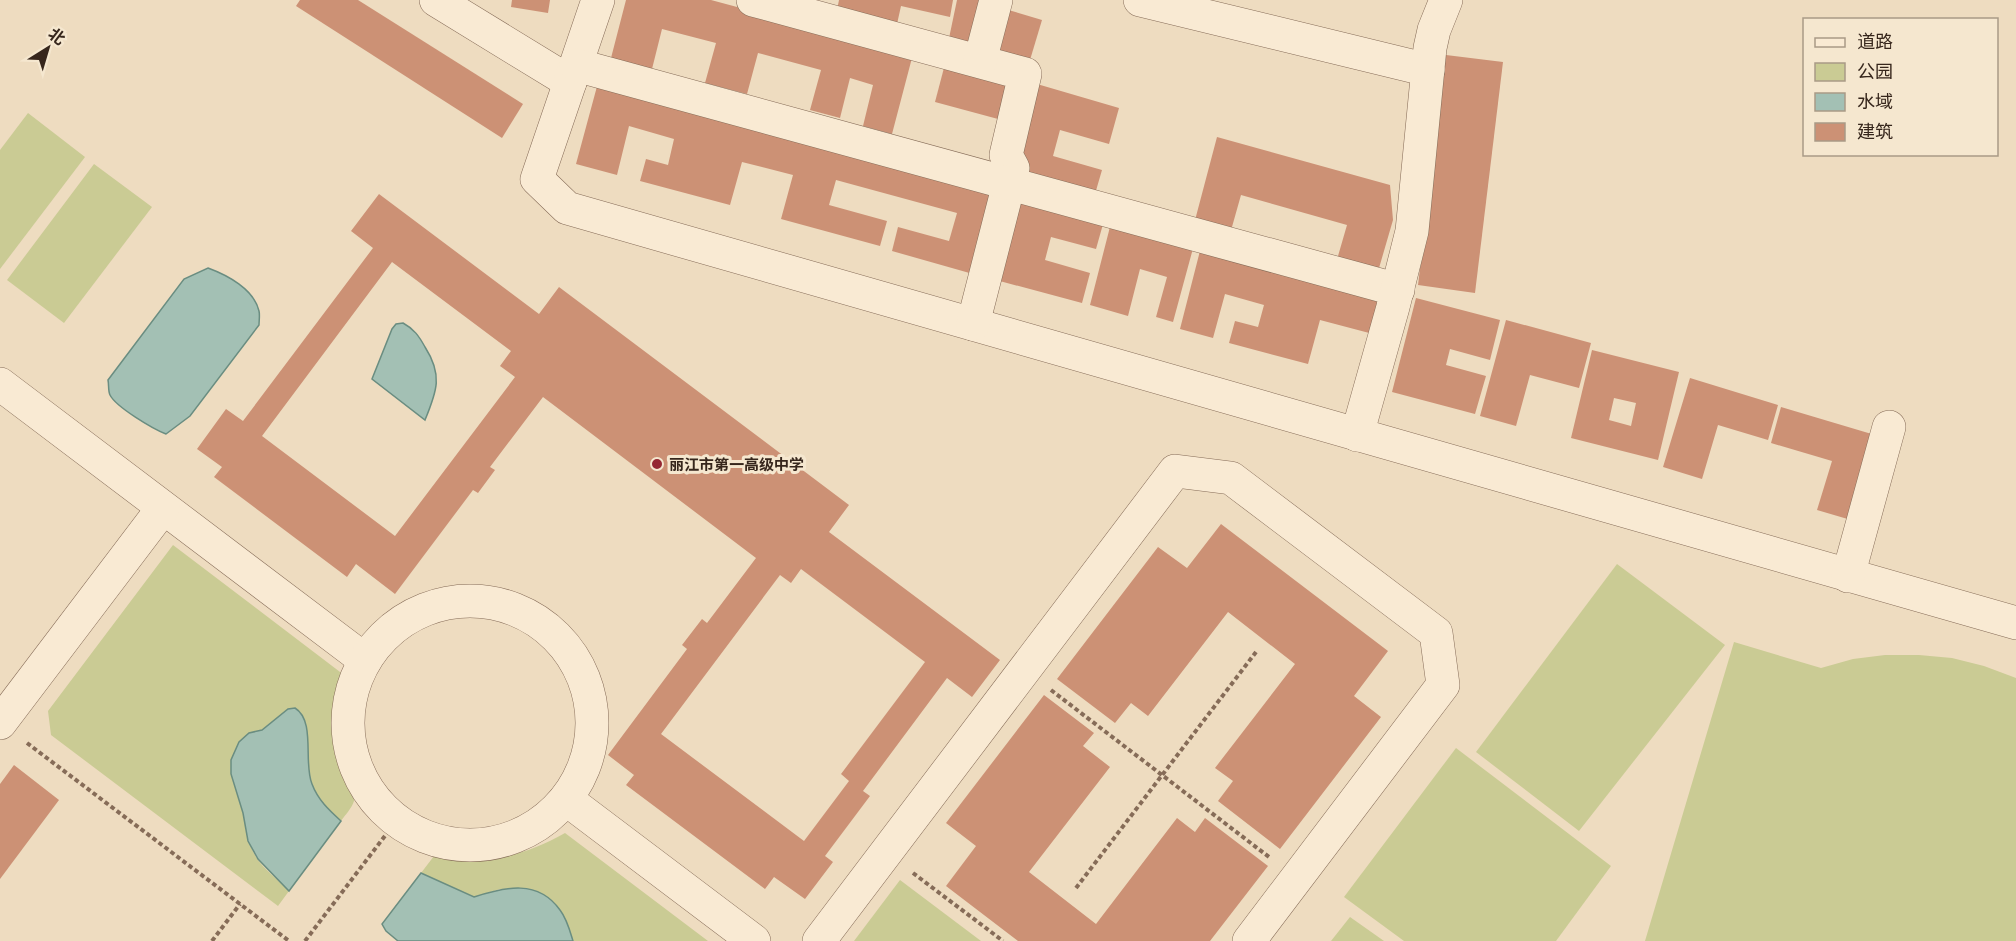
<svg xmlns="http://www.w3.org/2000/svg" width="2016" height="941" font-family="'Source Serif 4','Noto Sans SC',serif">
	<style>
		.green { fill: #cacb94 }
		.water { fill: #a3c0b4; stroke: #6a8d81; stroke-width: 1.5 }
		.building { fill: #cc9175; fill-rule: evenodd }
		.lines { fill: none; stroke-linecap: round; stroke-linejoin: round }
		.minor-casing { stroke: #866c58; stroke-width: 34 }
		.path { stroke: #866c58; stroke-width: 4; stroke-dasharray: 4.5 3; stroke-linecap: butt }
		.minor { stroke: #f9ead3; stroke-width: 33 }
		.poi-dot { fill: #952833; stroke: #f5e7cf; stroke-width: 2 }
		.labels { text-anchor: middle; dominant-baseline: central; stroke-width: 6; stroke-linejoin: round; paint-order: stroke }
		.poi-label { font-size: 15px; font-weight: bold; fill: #36261c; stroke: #f5e7cf; text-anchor: start }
	</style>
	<rect width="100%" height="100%" fill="#eedcc0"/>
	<g class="green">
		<path d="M28 113 85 157 0 269V150Z"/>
		<path d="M94 164 152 207 64 323 7 280Z"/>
		<path d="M173 545 344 675C334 701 328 730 337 758 340 766 355 796 354 801 352 808 345 815 341 821 329 810 318 800 312 784 303 763 316 721 295 708L288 709 262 730 249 733C246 773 235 821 256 857 264 870 279 880 289 891L278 906 51 735 48 711Z"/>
		<path d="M1617 564 1725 645 1579 831 1476 752Z"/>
		<path d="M1734 642 1821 668 1853 659 1885 655H1919L1952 658 1984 666 2016 678V941H1645Z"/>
		<path d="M1456 748 1611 866 1556 941H1404L1344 897Z"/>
		<path d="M565 833 708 941H573L560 910 500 889 474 897 421 873 434 856C484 864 521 858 565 833Z"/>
		<path d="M900 880 981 941H854Z"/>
		<path d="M1350 917 1384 941H1331Z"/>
	</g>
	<g class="water">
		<path d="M208 268C227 275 254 289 259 311 260 315 259 321 259 325L190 416 166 434C153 429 116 407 110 395 108 391 109 385 108 380L184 279Z"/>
		<path d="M403 323C414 329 419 336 425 347 443 375 437 391 425 420L372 379 392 329 396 324Z"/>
		<path d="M295 708C316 721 303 763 312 784 318 800 329 810 341 821L289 891 258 859 248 841 243 813 231 774V760L239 742 249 733 262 730 288 709Z"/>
		<path d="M421 873 474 897C505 887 538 879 560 910 567 919 570 931 573 941H398L386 931 382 924Z"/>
	</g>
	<g class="building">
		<path d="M300 0H358L523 104 502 138 296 6Z"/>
		<path d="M512 0H550L548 13 511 7Z"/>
		<path d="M626 0H711L913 54 892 134 863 126 873 85 850 78 840 118 810 110 821 70 758 53 747 94 705 83 716 43 662 29 652 69 611 58Z"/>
		<path d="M839 0H953L950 17 901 6 897 24 837 10Z"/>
		<path d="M957 0H987L976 50 948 43Z"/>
		<path d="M1005 9 1042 20 1027 70 990 59Z"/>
		<path d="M1446 55 1503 62 1475 293 1418 285Z"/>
		<path d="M945 64 1008 81 998 119 935 102Z"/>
		<path d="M599 79 996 186 973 274 892 251 898 227 949 241 957 213 836 180 829 205 887 221 880 246 781 219 793 175 742 162 730 205 640 181 646 159 668 165 674 139 629 126 617 175 576 164Z"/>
		<path d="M1037 84 1119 108 1109 144 1060 130 1053 156 1102 170 1095 194 1020 172 1015 158Z"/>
		<path d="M1217 137 1390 185 1393 220 1377 275 1336 263 1347 225 1241 195 1230 234 1194 224Z"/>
		<path d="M379 194 539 314 559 287 849 505 829 532 1000 660 972 697 947 678 863 791 870 796 825 856 833 862 805 899 774 877 765 889 626 785 634 775 608 755 687 649 682 645 702 619 707 623 756 558 543 397 490 467 495 470 478 493 473 490 395 594 356 564 347 577 214 477 222 467 197 449 226 409 243 421 373 248 351 231ZM392 262 511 351 500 366 515 377 395 536 262 436ZM801 569 925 662 841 774 849 781 804 841 661 734 780 575 791 583Z"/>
		<path d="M1019 194 1105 217 1096 249 1051 237 1045 260 1090 273 1082 303 996 280Z"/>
		<path d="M1112 219 1195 241 1173 322 1156 317 1167 277 1140 269 1128 316 1090 305Z"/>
		<path d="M1202 243 1384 292 1373 334 1320 320 1308 364 1229 343 1235 321 1258 327 1264 305 1225 294 1213 338 1180 329Z"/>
		<path d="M1416 298 1500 320 1490 360 1450 349 1446 365 1486 376 1475 414 1392 392Z"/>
		<path d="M1506 320 1591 343 1579 388 1530 375 1516 426 1480 416Z"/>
		<path d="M1592 350 1679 372 1658 460 1571 438ZM1614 398 1636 403 1631 426 1609 420Z"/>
		<path d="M1690 378 1778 405 1768 440 1718 425 1702 479 1663 467Z"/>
		<path d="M1781 407 1875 435 1851 520 1817 510 1832 461 1771 443Z"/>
		<path d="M1221 524 1388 651 1354 696 1381 717 1280 849 1218 801 1233 781 1215 768 1295 664 1228 612 1148 716 1131 703 1115 723 1057 679 1158 547 1187 568Z"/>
		<path d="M1044 695 1094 733 1083 746 1110 767 1029 872 1096 924 1177 818 1195 832 1205 818 1268 866 1210 941H1018L946 886 976 846 946 823Z"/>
		<path d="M14 765 59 800 0 879V784Z"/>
	</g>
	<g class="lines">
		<g class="minor-casing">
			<g id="minor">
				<path d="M436 0 570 82"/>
				<path d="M598 0 537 179 567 208 2016 623"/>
				<path d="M753 0 1025 74 1006 155 1013 168 973 324"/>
				<path d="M1140 0 1428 70"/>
				<path d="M980 61 996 0"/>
				<path d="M576 65 1398 290"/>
				<path d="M0 384 365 660"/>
				<path d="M1357 435 1393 307 1412 231 1430 48 1434 30 1446 0"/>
				<path d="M1848 576 1889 427"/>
				<circle cx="470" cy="723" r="122"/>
				<path d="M0 723 163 508"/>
				<path d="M566 799 754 941"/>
				<path d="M819 941 1175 471 1231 478 1436 633 1443 685 1249 941"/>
			</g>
		</g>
		<g class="path">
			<path d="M1051 690 1269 857"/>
			<path d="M27 743 289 941"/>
			<path d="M913 873 1003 941"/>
			<path d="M1076 888 1256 652"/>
			<path d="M212 941 240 904"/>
			<path d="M305 941 397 820"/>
		</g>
		<use href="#minor" class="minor"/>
	</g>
	<circle class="poi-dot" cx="657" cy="464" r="6"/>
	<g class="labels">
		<g class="poi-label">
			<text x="669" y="464">丽江市第一高级中学</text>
		</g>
	</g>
	<rect x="1803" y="18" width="195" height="138" fill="#f5e7cf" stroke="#a99a87" stroke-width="1.5"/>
	<rect x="1815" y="38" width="30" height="9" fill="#f9ead3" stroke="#a99a87" stroke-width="1.5"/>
	<text x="1857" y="48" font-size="18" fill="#36261c">道路</text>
	<rect x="1815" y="63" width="30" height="18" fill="#cacb94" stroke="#a99a87" stroke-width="1.5"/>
	<text x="1857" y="78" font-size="18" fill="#36261c">公园</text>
	<rect x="1815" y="93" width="30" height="18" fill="#a3c0b4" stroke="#a99a87" stroke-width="1.5"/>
	<text x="1857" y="108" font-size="18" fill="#36261c">水域</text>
	<rect x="1815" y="123" width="30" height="18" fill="#cc9175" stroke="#a99a87" stroke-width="1.5"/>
	<text x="1857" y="138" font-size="18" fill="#36261c">建筑</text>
	<g transform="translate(48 48) rotate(37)" stroke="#f5e7cf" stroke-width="4.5" paint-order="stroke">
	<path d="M0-4.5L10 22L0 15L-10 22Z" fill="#36261c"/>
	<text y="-9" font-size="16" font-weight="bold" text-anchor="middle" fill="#36261c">北</text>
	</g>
</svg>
